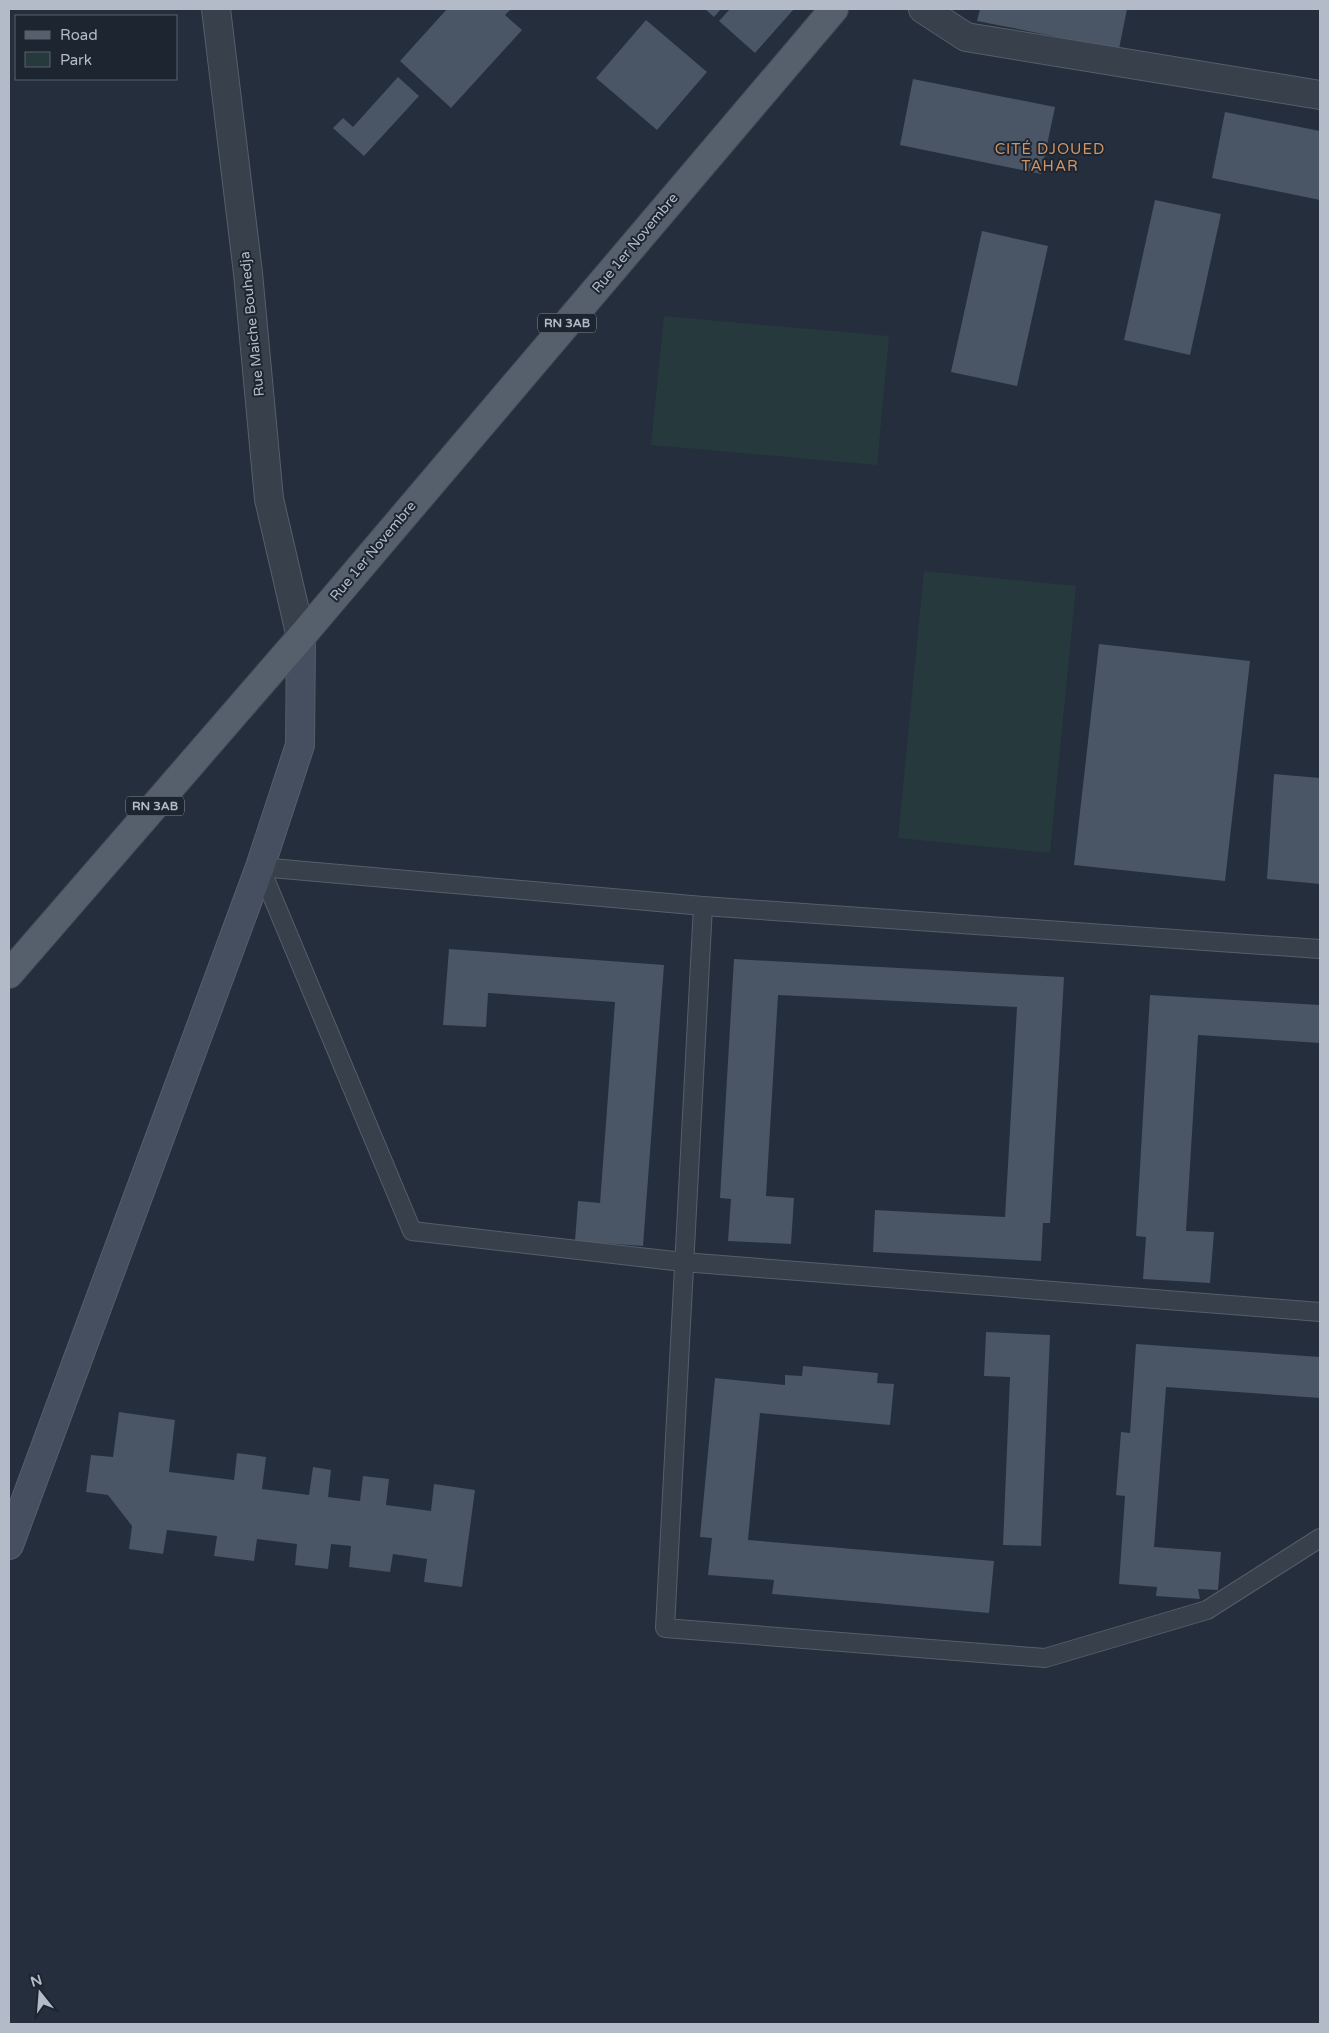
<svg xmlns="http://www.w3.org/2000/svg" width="1329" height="2033" font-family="'Varela Round',sans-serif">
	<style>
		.green { fill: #263a3d }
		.building { fill: #4a5565 }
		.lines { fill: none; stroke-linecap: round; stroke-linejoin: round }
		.lane-casing { stroke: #565e6a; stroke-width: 20 }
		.street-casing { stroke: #565e6a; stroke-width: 30 }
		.secondary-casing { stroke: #565e6a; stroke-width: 30 }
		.primary-casing { stroke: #414955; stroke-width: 30 }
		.lane { stroke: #38404c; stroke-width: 18 }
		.street { stroke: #38404c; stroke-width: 28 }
		.secondary { stroke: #464f5f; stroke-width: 28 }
		.primary { stroke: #565f6c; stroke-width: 28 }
		.labels { text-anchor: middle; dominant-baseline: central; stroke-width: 4; stroke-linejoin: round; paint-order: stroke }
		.shield { fill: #1d2531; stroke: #878e9b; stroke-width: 1 }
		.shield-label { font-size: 12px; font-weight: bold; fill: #b4bbc8 }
		.street-label { font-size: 14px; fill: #b4bbc8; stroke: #1d2531 }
		.neighbourhood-label { font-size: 15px; letter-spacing: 1px; fill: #d19565; stroke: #1d2531 }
	</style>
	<rect width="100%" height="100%" fill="#242e3c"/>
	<g class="green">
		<path d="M664 316 889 336 877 465 651 445Z"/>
		<path d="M924 571 1076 586 1050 853 898 838Z"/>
	</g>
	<g class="building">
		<path d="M447 9H511L505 15 522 30 451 108 400 61Z"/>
		<path d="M705 9H721L714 17Z"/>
		<path d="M730 9H794L755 53 719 21Z"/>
		<path d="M980 9H1127L1119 49 977 21Z"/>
		<path d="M646 20 707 72 657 130 596 78Z"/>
		<path d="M398 77 419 96 364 156 333 128 343 118 353 127Z"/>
		<path d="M913 79 1055 107 1041 174 900 145Z"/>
		<path d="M1225 112 1320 131V200L1212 178Z"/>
		<path d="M1155 200 1221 214 1190 355 1124 340Z"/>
		<path d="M982 231 1048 246 1017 386 951 372Z"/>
		<path d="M1099 644 1250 661 1225 881 1074 865Z"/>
		<path d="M1274 774 1320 778V884L1267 879Z"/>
		<path d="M449 949 664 965 643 1246 575 1241 578 1201 600 1203 615 1002 488 993 486 1027 443 1025Z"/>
		<path d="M734 959 1064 977 1050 1223H1043L1041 1261 873 1252 875 1210 1005 1217 1017 1007 778 995 766 1196 794 1198 791 1244 728 1241 731 1199 720 1198Z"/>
		<path d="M1150 995 1320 1005V1043L1198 1035 1186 1231 1214 1232 1210 1283 1143 1279 1146 1237 1136 1236Z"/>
		<path d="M986 1332 1050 1335 1041 1546 1003 1545 1010 1377 984 1376Z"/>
		<path d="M1136 1344 1320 1357V1398L1166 1387 1154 1547 1221 1552 1218 1590 1198 1589 1200 1599 1156 1596 1157 1587 1119 1584 1125 1496 1116 1495 1121 1432 1130 1433Z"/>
		<path d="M803 1366 878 1373 877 1383 894 1384 890 1425 760 1413 748 1540 994 1561 989 1613 772 1594 774 1580 708 1575 712 1538 700 1537 715 1378 785 1385V1375L802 1376Z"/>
		<path d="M119 1412 175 1420 169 1472 234 1480 237 1453 266 1457 262 1489 309 1495 313 1467 331 1470 328 1497 360 1501 363 1476 389 1479 386 1505 431 1511 434 1484 475 1490 462 1587 424 1582 427 1559 393 1554 390 1572 349 1567 351 1546 331 1544 328 1569 295 1565 297 1544 257 1539 254 1561 214 1556 217 1536 167 1530 163 1554 129 1549 132 1526 108 1495 86 1492 91 1455 113 1457Z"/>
	</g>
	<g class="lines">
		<g class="lane-casing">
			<g id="lane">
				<path d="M703 906 665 1628 1045 1658 1207 1610 1320 1538"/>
				<path d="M1320 949 703 906 260 867 412 1231 683 1262 1320 1312"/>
			</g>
		</g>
		<g class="street-casing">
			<g id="street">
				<path d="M216 9 248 273 269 499 301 637"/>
				<path d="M923 9 966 37 1320 95"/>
			</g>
		</g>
		<g class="secondary-casing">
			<path id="secondary" d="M9 1545 260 867 300 745 301 637"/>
		</g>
		<g class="primary-casing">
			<path id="primary" d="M9 974 301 637 834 9"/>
		</g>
		<use href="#lane" class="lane"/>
		<use href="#street" class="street"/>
		<use href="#secondary" class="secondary"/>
		<use href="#primary" class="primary"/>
	</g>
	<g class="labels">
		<g class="shield">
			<rect x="538" y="313.5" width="58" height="19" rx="4"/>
			<rect x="126" y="796.5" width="58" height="19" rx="4"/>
		</g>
		<g class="shield-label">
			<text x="567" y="323">RN 3AB</text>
			<text x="155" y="806">RN 3AB</text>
		</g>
		<g class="street-label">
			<text transform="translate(635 243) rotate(-50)">Rue 1er Novembre</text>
			<text transform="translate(252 324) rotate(-96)">Rue Maiche Bouhedja</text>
			<text transform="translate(373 551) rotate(-50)">Rue 1er Novembre</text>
		</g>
		<g class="neighbourhood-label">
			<text x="1050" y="149">CITÉ DJOUED<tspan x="1050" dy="17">TAHAR</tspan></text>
		</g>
	</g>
	<rect width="1329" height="2033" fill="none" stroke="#b4bbc8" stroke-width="20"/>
	<rect x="15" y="15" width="162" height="65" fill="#1d2531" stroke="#59616d"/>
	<rect x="25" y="31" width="25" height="8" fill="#565f6c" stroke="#59616d"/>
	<text x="60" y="40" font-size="15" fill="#b4bbc8">Road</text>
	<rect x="25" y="52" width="25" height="15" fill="#263a3d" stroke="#59616d"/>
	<text x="60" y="65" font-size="15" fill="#b4bbc8">Park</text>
	<g transform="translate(40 1993) rotate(343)" stroke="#1d2531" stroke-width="4" paint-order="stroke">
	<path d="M0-4L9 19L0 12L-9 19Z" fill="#b4bbc8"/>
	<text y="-8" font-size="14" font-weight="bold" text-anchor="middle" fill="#b4bbc8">N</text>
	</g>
</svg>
